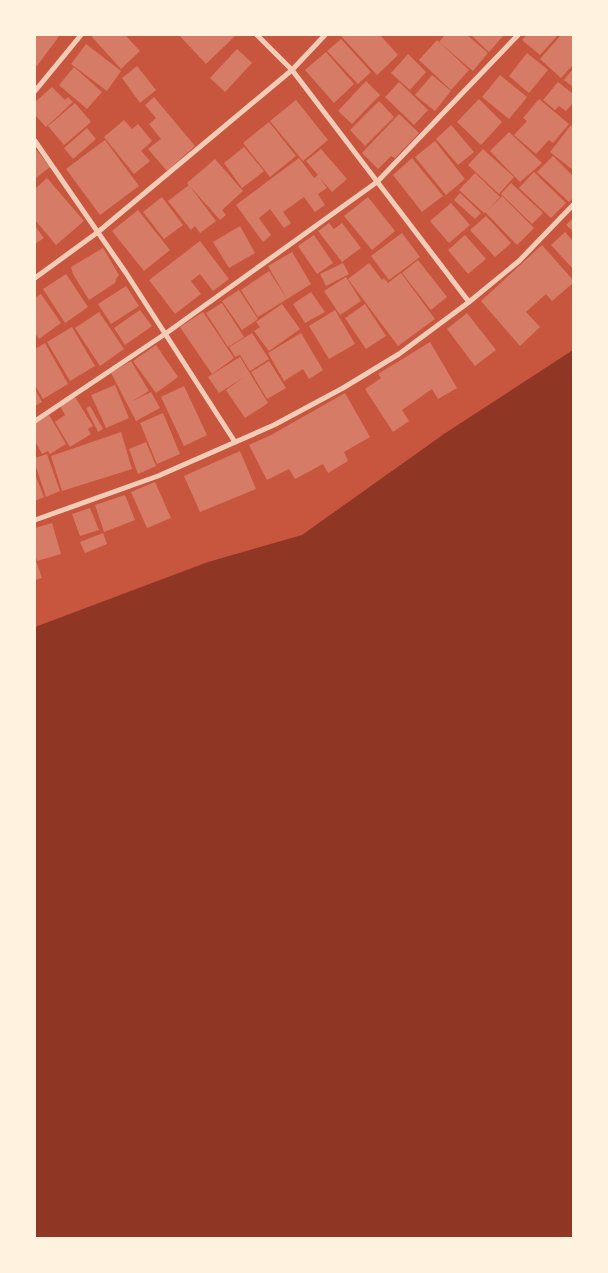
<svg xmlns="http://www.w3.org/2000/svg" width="608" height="1273" font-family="'Public Sans',sans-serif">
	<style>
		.water { fill: #8f3625 }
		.building { fill: #d67c66 }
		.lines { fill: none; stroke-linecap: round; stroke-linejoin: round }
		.minor { stroke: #f1ccb7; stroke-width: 5 }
	</style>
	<rect width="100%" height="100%" fill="#c8553d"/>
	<path class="water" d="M573 350V1238H35V627L208 562 302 535 444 434Z"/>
	<g class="building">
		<path d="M35 35H60L37 66 35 64Z"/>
		<path d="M93 35H125L140 51 121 69 92 37Z"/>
		<path d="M179 35H236L206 64Z"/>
		<path d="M343 35H380L398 55 377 75 341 36Z"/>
		<path d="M445 35H467L488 53 473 71 439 42Z"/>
		<path d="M471 35H504L489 52Z"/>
		<path d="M527 35H558L540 55 522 40Z"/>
		<path d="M561 35H573V65L561 78 540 59Z"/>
		<path d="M341 39 371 72 358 84 327 51Z"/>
		<path d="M437 40 469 70 451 90 419 60Z"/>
		<path d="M86 44 121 71 107 91 71 64Z"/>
		<path d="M237 49 252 63 225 92 210 78Z"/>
		<path d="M326 52 354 84 334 103 305 70Z"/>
		<path d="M527 53 548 70 529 93 509 76Z"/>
		<path d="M408 54 426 72 410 90 391 73Z"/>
		<path d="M137 66 156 90 140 103 122 78Z"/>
		<path d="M74 67 102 92 87 109 59 85Z"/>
		<path d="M573 69V87L564 80Z"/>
		<path d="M432 75 451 91 435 111 415 95Z"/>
		<path d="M500 75 527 97 509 119 482 97Z"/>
		<path d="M366 81 380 95 352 124 338 111Z"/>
		<path d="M399 82 428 110 414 125 385 97Z"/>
		<path d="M558 82 573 94V103L566 111 559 106 555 110 543 100Z"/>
		<path d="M52 87 65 100 68 97 73 102 46 127 35 115V102Z"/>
		<path d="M154 97 195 146 167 171 148 149 161 139 149 124 156 118 145 105Z"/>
		<path d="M479 99 502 122 481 145 457 122Z"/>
		<path d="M539 99 569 124 553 143 549 140 536 154 514 135 527 121 523 118Z"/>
		<path d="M296 100 328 140 303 161 270 121Z"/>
		<path d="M379 101 394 117 365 146 350 130Z"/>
		<path d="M75 103 91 122 64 145 48 126Z"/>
		<path d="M399 114 419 133 395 158 391 156 378 169 362 153Z"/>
		<path d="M124 120 132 129 138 124 152 141 141 151 150 161 134 174 104 137Z"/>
		<path d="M269 122 296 156 270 177 243 143Z"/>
		<path d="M451 125 474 152 458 165 436 139Z"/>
		<path d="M571 125 573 127V170L550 152Z"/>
		<path d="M87 128 96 139 73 159 64 148Z"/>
		<path d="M509 132 542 163 520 182 490 151Z"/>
		<path d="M105 140 139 186 100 215 66 169Z"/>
		<path d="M435 141 465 179 446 195 415 157Z"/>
		<path d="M244 147 264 171 242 188 224 163Z"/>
		<path d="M35 148 50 167 36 178 35 177Z"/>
		<path d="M321 149 347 179 332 192 319 177 327 188 318 194 325 205 315 212 304 197 283 212 291 223 284 228 270 209 259 218 271 235 263 242 236 205 299 158 314 178 318 175 306 161Z"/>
		<path d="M483 149 514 177 499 194 468 165Z"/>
		<path d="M553 156 573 176V198L569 202 537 172Z"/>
		<path d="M412 158 443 196 422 212 393 175Z"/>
		<path d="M215 159 243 191 222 210 226 215 220 220 187 183Z"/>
		<path d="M534 172 566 203 551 218 519 188Z"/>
		<path d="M475 173 500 197 487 211 502 196 534 228 517 245 485 212 484 213 459 190Z"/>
		<path d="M47 178 84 221 56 245 35 220V189Z"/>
		<path d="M511 183 543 213 532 224 501 194Z"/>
		<path d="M189 185 216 221 200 233 195 226 191 230 168 201Z"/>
		<path d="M460 193 481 213 475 219 454 200Z"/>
		<path d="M162 197 183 225 164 239 143 212Z"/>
		<path d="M368 197 395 231 372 250 344 216Z"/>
		<path d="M451 203 470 225 449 243 430 221Z"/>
		<path d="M138 210 170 250 144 271 112 231Z"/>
		<path d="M486 216 511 243 495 257 470 230Z"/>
		<path d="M573 218V231L566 225Z"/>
		<path d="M329 223 334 229 342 223 361 248 342 262 318 231Z"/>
		<path d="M35 226 44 238 35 244Z"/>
		<path d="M240 226 255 253 229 268 213 242Z"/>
		<path d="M565 232 573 241V269L551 245Z"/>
		<path d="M402 233 420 257 389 280 371 256Z"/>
		<path d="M314 235 333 263 317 274 298 246Z"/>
		<path d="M465 235 486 259 468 274 448 250Z"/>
		<path d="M200 241 229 279 213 291 200 274 191 281 201 294 175 314 149 280Z"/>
		<path d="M542 245 573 280V283L552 301 546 294 526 312 540 327 520 346 481 301Z"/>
		<path d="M103 248 119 275 116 279 115 283 89 300 73 274 71 267Z"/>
		<path d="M292 252 311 284 287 299 268 266Z"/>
		<path d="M418 260 447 297 431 310 402 273Z"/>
		<path d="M343 263 349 274 326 286 320 274Z"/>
		<path d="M369 263 382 280 384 278 388 283 401 273 435 319 398 346 348 279Z"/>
		<path d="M269 271 287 299 258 317 241 290Z"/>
		<path d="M66 274 88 307 65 323 43 289Z"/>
		<path d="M346 277 361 301 340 315 324 291Z"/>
		<path d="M126 286 139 306 111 324 98 304Z"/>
		<path d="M239 290 258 319 242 330 222 301Z"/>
		<path d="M311 292 325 312 305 323 293 304Z"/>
		<path d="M41 294 61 323 39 339 35 333V298Z"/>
		<path d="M222 303 244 337 228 347 206 313Z"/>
		<path d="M282 304 300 329 269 351 254 331 260 327 256 322Z"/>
		<path d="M365 304 386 336 366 349 345 318Z"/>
		<path d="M140 310 152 326 125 345 114 328Z"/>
		<path d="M335 310 355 344 329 359 309 326Z"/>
		<path d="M99 312 124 349 100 366 75 328Z"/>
		<path d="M203 312 234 358 212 374 180 327Z"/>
		<path d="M467 313 496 350 475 366 447 329Z"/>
		<path d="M72 327 95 366 70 381 47 342Z"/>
		<path d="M252 333 269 359 250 371 240 355 235 357 229 347Z"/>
		<path d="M301 333 323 370 309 379 303 369 284 381 268 353Z"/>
		<path d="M430 342 457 388 438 399 432 389 402 410 409 421 393 432 365 389 381 378 378 374Z"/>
		<path d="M45 343 68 384 43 399 35 385V349Z"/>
		<path d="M156 345 178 377 156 393 133 361Z"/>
		<path d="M240 357 268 403 245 418 226 390 244 377 219 393 208 377Z"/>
		<path d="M131 361 149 391 131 402 151 392 160 408 136 421 111 373Z"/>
		<path d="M269 361 286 388 267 399 251 372Z"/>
		<path d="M115 385 129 418 106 428 91 395Z"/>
		<path d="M184 386 207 435 184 446 161 397Z"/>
		<path d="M35 389 42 402 35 406Z"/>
		<path d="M345 393 370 437 344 452 348 461 328 473 323 464 295 479 289 469 267 480 249 445 271 435Z"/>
		<path d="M75 397 93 426 88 429 91 434 70 447 55 422 65 415 60 406Z"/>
		<path d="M90 406 103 429 98 432 86 408Z"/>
		<path d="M163 413 180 454 157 464 140 423Z"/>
		<path d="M49 415 66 444 50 454 48 451 42 454 35 441V423Z"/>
		<path d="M121 432 132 469 62 491 51 456Z"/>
		<path d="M146 442 156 466 138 474 129 449Z"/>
		<path d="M240 451 256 489 200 512 184 476Z"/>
		<path d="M47 454 60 491 46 497 35 464V458Z"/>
		<path d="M35 474 44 497 35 501Z"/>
		<path d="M155 482 171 518 147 528 131 492Z"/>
		<path d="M125 495 135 520 104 532 95 505Z"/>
		<path d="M90 508 99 530 80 536 72 514Z"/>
		<path d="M52 523 61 554 37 561 35 554V528Z"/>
		<path d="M103 533 107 544 85 553 80 542Z"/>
		<path d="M35 558 42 578 35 580Z"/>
	</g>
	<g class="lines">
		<g class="minor">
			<path d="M257 35 292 70 469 302"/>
			<path d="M35 91 81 35"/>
			<path d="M35 141 126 273 235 442"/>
			<path d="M35 278 98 232 292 70 325 35"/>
			<path d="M35 421 165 334 377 182 518 35"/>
			<path d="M35 520 158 476 274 425 343 388 399 354 469 302 519 261 573 205"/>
		</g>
	</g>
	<rect width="608" height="1273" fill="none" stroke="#fff3e0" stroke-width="72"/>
</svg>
